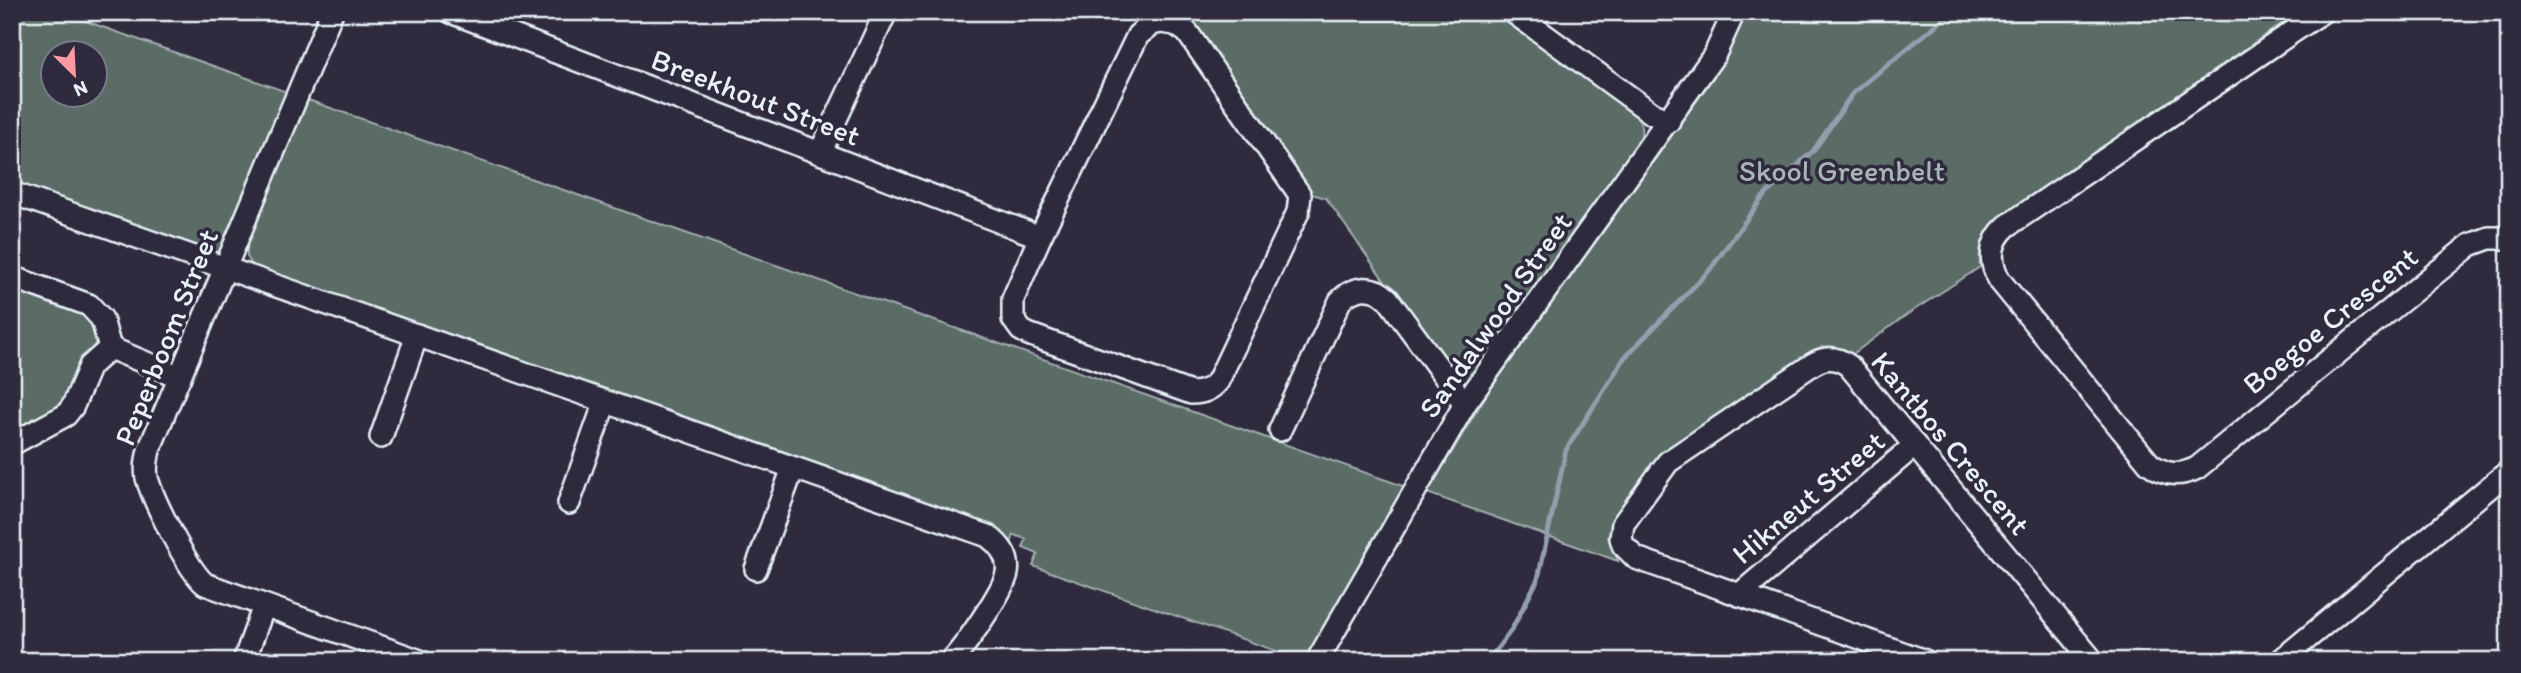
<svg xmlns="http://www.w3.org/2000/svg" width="2521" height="673" font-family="Itim,sans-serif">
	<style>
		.green { fill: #5a6c65; stroke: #a1aeae; stroke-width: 2; fill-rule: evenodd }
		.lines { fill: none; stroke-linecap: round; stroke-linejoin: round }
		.stream { stroke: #949eaf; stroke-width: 5 }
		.street-casing { stroke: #e8f1f8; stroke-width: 26 }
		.street { stroke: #2f2a3d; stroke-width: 21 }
		.labels { text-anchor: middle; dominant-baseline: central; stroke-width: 7; stroke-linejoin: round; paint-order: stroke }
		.street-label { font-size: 30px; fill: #e8f1f8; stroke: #2f2a3d }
		.park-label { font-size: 30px; fill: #a8b5b6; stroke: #2f2a3d }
	</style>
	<rect width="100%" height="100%" fill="#2f2a3d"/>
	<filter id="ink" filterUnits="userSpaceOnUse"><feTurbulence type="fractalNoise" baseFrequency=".0143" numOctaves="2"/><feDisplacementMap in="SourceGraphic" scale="14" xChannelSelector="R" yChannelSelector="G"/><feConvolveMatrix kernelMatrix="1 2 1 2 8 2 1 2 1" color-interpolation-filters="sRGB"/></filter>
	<g filter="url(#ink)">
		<g class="green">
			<path d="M12 12H60L287 92 220 255 208 254 12 187ZM52 52H94V94H52Z"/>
			<path d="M1187 12H1496L1633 110C1643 121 1644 132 1638 145L1476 370C1465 379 1456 376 1446 368L1326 198 1308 193 1187 24Z"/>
			<path d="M1746 12H2299L2001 217C1985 230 1978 245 1980 267L1905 316 1850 356 1835 351 1656 465 1617 515 1608 537 1618 561 1427 493 1487 394 1713 78 1728 54Z"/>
			<path d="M308 100 1406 487 1305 661 1033 566 1038 554 1023 548 1026 539 1014 535 1011 544H1009L253 266 247 257V246Z"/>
			<path d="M12 285C41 296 97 304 97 341L63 406 12 434Z"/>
		</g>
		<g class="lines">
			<path class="stream" d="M1488 661 1512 629 1538 579 1566 450 1625 357 1709 271 1763 197 1814 150 1853 93 1952 12"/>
			<g class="street-casing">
				<g id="street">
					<path d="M332 12 149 450C147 459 145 468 147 478 153 500 188 570 205 584L420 661"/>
					<path d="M451 12 1040 237"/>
					<path d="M1513 12 1653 114 1669 121"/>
					<path d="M2322 12 2007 226C1990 241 1988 261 2000 281L2149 463C2164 475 2179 477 2197 468L2470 245 2489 238H2509"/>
					<path d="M1161 22 1175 24 1187 32 1300 195 1298 212 1218 381C1211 390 1202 393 1191 393L1028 334 1021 330 1013 319V299L1040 237 1138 35 1152 24Z"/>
					<path d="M820 153 886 12"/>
					<path d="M12 193 988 536C1000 545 1010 557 1007 573 1004 590 964 648 951 661"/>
					<path d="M12 277 89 305 102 319 110 348 180 377"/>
					<path d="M1280 430 1340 301C1354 286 1373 284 1388 299L1465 404"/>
					<path d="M381 437 417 335"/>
					<path d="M12 444 66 415 73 406 90 366 110 348"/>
					<path d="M569 503 605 402"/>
					<path d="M756 569 793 468"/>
					<path d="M1739 595 1915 445"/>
					<path d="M12 660 13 661"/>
					<path d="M244 661 264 606"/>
					<path d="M1317 661 1465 404 1715 54 1734 12"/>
					<path d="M1925 661 1636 558 1623 545 1621 538 1623 524 1668 462 1813 364C1826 356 1837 357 1849 366L2093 661"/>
					<path d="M2280 661 2509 471"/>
				</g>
			</g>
			<use href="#street" class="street"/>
		</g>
	</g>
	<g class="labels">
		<g class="street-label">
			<text transform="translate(756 97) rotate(21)">Breekhout Street</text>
			<text transform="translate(1495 315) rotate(-55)">Sandalwood Street</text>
			<text transform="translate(2330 320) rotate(-39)">Boegoe Crescent</text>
			<text transform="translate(166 337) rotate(-68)">Peperboom Street</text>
			<text transform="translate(1951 443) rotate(50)">Kantbos Crescent</text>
			<text transform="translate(1808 497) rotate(-40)">Hikneut Street</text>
		</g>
		<g class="park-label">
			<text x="1842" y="170">Skool Greenbelt</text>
		</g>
	</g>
	<rect width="2521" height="673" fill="none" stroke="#2f2a3d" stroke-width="42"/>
	<rect x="21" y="21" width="2479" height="631" fill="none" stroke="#e8f1f8" stroke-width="2.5" filter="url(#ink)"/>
	<g transform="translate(74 74) rotate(156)"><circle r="33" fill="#2f2a3d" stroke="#797a88" stroke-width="2"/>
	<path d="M0-5L12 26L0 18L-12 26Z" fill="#ff9aa2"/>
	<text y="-10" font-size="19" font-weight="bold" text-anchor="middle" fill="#e8f1f8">N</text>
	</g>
</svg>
